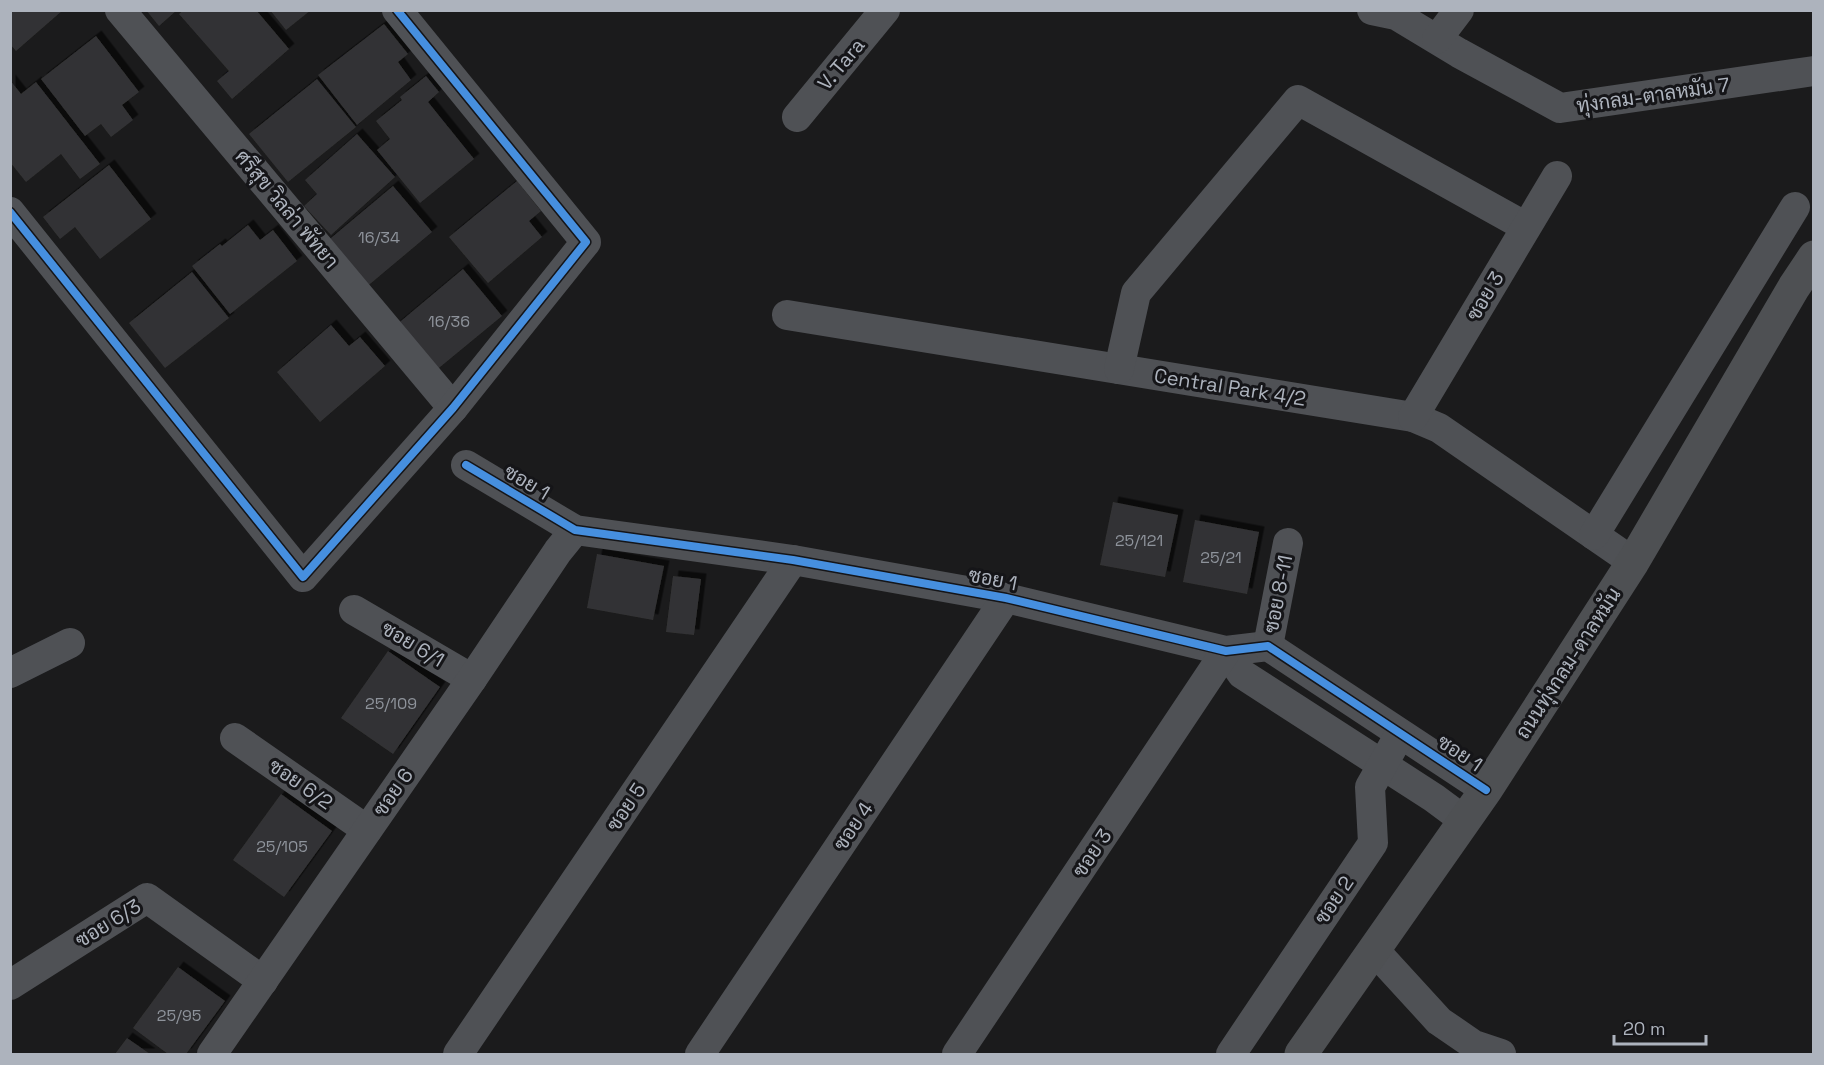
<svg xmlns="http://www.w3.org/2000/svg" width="1824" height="1065" font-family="'Space Grotesk',Sarabun,sans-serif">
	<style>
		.building { fill: #333334; filter: url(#shadow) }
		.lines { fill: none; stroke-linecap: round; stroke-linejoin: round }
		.street { stroke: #4f5155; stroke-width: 30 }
		.secondary { stroke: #4e5053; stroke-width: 33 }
		.cycleway-casing { stroke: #151518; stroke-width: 11 }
		.cycleway { stroke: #468fdf; stroke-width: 8 }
		.labels { text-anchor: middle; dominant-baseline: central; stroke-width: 6; stroke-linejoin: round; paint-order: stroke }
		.number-label { font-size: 16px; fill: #8e939b }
		.street-label { font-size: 20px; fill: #adb3bd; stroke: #151518 }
	</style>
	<defs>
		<filter id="shadow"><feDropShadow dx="5.5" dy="-5.5" stdDeviation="0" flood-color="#0009"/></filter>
	</defs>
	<rect width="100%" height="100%" fill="#1b1b1c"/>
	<g class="building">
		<path d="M10 10H63L16 51 10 44Z"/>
		<path d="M146 10H177L159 26Z"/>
		<path d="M184 10H256L289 49 232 99 217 81 229 71 179 14Z"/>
		<path d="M270 10H311L286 30Z"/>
		<path d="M384 24 408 54 398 62 411 80 357 125 318 75Z"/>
		<path d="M96 36 139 92 122 105 133 120 111 137 101 124 85 136 41 79Z"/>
		<path d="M426 76 439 92 428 102 474 159 420 203 377 150 390 139 376 121 402 100 400 97Z"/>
		<path d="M317 79 356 127 288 182 249 134Z"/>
		<path d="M10 80 21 94 36 82 100 164 80 179 61 154 26 182 10 162Z"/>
		<path d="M357 134 395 177 331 235 304 206 317 194 305 180Z"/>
		<path d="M109 165 151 219 100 259 75 227 60 239 43 217Z"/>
		<path d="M517 181 541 211 529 221 542 237 488 283 449 237Z"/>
		<path d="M393 186 432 232 364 289 325 243Z"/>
		<path d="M248 225 260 240 273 230 297 261 230 314 192 266 220 244 222 246Z"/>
		<path d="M463 269 502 316 434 372 395 326Z"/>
		<path d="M192 272 229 318 165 368 129 323Z"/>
		<path d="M331 325 349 346 360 337 385 366 320 422 277 372Z"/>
		<path d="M1113 502 1178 515 1165 577 1100 565Z"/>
		<path d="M1195 520 1259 532 1247 594 1183 582Z"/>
		<path d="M597 554 664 566 653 620 587 608Z"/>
		<path d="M673 576 701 579 694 635 666 632Z"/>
		<path d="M388 651 440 687 393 754 341 718Z"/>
		<path d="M281 794 332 831 284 897 233 860Z"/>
		<path d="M178 967 225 1001 186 1054H168L133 1028Z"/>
		<path d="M127 1038 150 1054H115Z"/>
	</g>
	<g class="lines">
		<g class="street">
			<path d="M120 10 453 408"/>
			<path d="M1372 10 1396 15 1459 53 1560 108 1814 71"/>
			<path d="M1437 39 1459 10"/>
			<path d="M797 117 885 10"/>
			<path d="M10 212 303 577 453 408 586 242 397 10"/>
			<path d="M787 315 1413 417 1439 428 1633 562"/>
			<path d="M1119 369 1136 293 1298 100 1526 227"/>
			<path d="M1413 417 1557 176"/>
			<path d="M466 465 575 530 793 560 1006 598 1226 651 1268 646 1486 790"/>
			<path d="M1594 535 1795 207"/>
			<path d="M354 610 472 679"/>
			<path d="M1268 646 1288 543"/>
			<path d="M1226 651 1242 674 1434 798 1465 821"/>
			<path d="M10 673 70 643"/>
			<path d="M235 738 367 830"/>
			<path d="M1374 950 1439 1021 1474 1045 1501 1054"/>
			<path d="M10 985 147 898 263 981"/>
			<path d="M212 1054 472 679 558 551 575 530"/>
			<path d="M458 1054 793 560"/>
			<path d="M700 1054 1006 598"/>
			<path d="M957 1054 1226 651"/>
			<path d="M1231 1054 1373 843 1370 787 1400 734"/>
		</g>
		<path class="secondary" d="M1301 1054 1486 790 1633 562 1794 287 1814 257"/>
		<g class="cycleway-casing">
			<g id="cycleway">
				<path d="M10 212 303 577 453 408 586 242 397 10"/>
				<path d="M466 465 575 530 793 560 1006 598 1226 651 1268 646 1486 790"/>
			</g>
		</g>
		<use href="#cycleway" class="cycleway"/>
	</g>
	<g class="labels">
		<g class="number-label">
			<text x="379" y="237">16/34</text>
			<text x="449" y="321">16/36</text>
			<text x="1139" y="540">25/121</text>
			<text x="1221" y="557">25/21</text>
			<text x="391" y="703">25/109</text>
			<text x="282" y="846">25/105</text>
			<text x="179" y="1015">25/95</text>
		</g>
		<g class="street-label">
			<text transform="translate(841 64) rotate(-50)">V. Tara</text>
			<text transform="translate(1653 95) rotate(-8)">ทุ่งกลม-ตาลหมัน 7</text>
			<text transform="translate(287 209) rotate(50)">ศรีสุข วิลล่า พัทยา</text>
			<text transform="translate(1485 296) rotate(-59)">ซอย 3</text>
			<text transform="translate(1230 387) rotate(9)">Central Park 4/2</text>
			<text transform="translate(527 482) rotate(31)">ซอย 1</text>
			<text transform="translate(993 579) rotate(11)">ซอย 1</text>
			<text transform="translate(1278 594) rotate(-79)">ซอย 8-11</text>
			<text transform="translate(413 644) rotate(31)">ซอย 6/1</text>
			<text transform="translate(1568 663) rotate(-57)">ถนนทุ่งกลม-ตาลหมัน</text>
			<text transform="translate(1460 753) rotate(34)">ซอย 1</text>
			<text transform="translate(301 784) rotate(35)">ซอย 6/2</text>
			<text transform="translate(393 792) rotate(-55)">ซอย 6</text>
			<text transform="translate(626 807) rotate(-56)">ซอย 5</text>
			<text transform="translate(853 826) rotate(-56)">ซอย 4</text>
			<text transform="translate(1092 853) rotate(-56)">ซอย 3</text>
			<text transform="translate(1334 900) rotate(-56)">ซอย 2</text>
			<text transform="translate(108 923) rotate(-32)">ซอย 6/3</text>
		</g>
	</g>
	<rect width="1824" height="1065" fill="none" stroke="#adb3bd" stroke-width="24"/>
	<path d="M1614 1035v9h92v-9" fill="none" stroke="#adb3bd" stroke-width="3"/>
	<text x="1623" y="1035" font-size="18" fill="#adb3bd" stroke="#151518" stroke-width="4.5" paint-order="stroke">20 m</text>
</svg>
